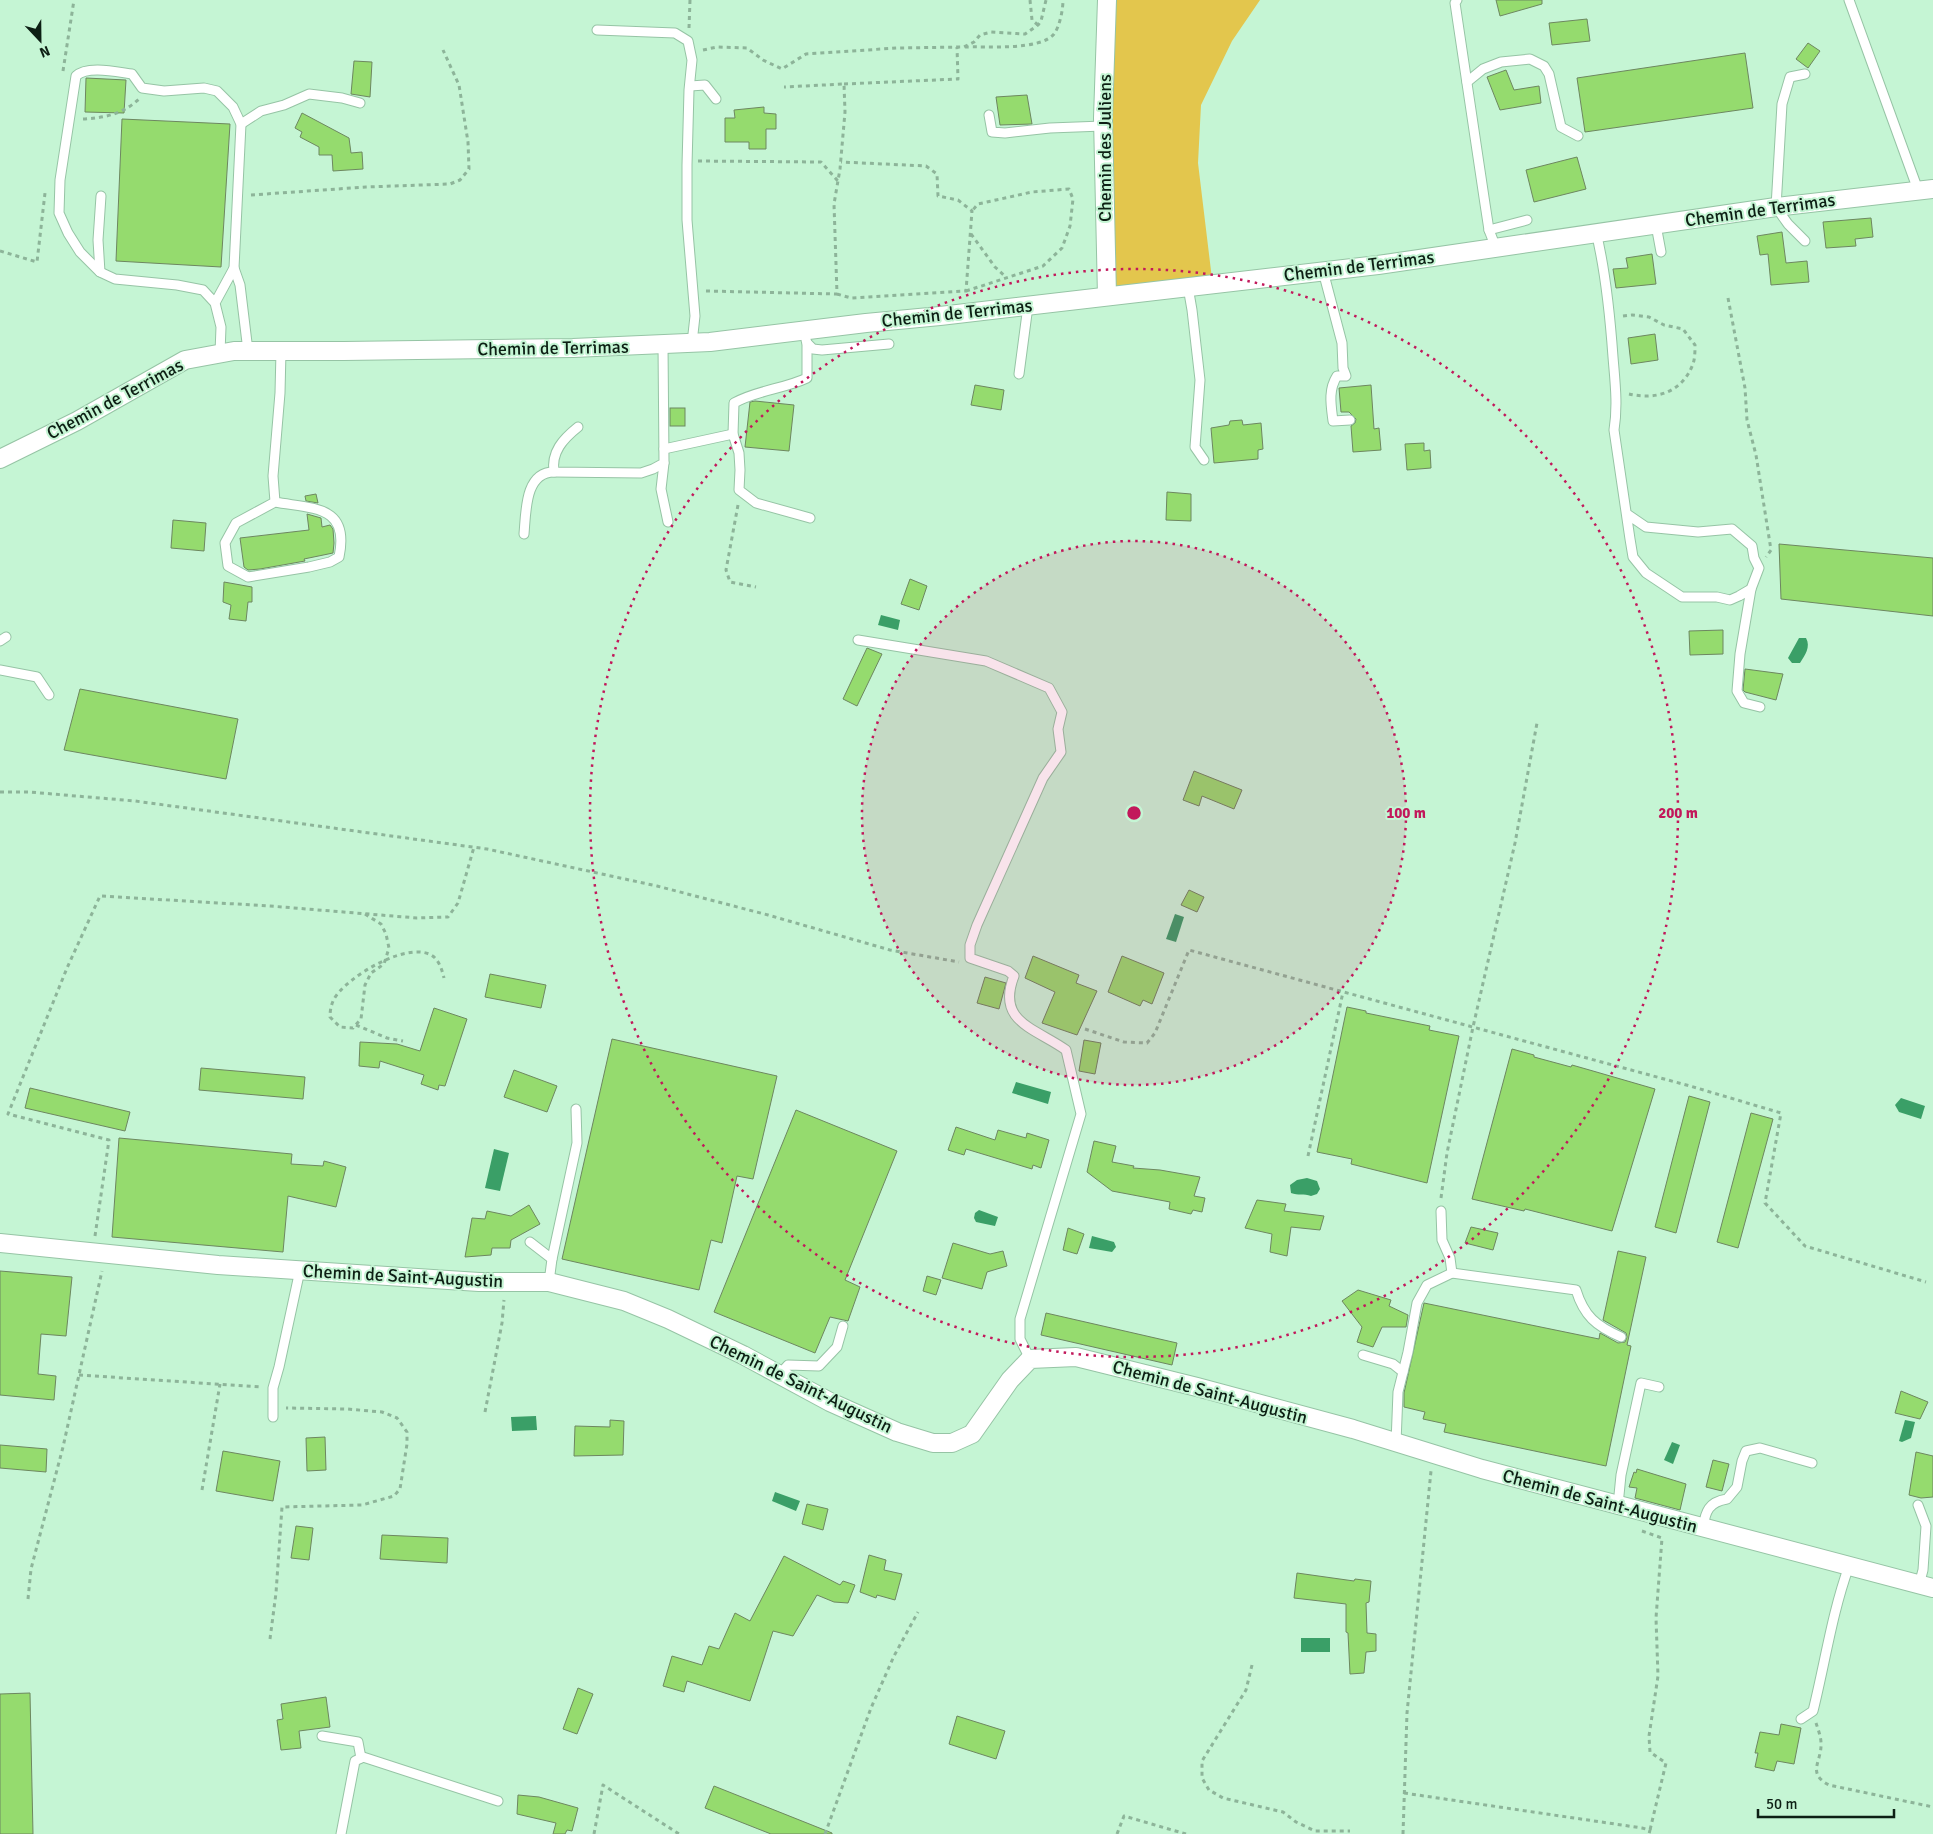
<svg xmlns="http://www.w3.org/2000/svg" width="1933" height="1834" font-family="Signika,sans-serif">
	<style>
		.green { fill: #e3c64d }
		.water { fill: #3a9f67 }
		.building { fill: #95db6e; stroke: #6d8760 }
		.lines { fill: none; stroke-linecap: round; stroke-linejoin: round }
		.service-casing { stroke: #96c4a5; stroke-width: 11 }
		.minor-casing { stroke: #96c4a5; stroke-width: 20 }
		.path { stroke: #8db499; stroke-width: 3; stroke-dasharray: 4 4; stroke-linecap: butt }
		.service { stroke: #fff; stroke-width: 9 }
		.minor { stroke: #fff; stroke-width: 18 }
		.ring { fill: none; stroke: #c2185b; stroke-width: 2.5; stroke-dasharray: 2.5 5 }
		.labels { text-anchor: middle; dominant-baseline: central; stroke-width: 4; stroke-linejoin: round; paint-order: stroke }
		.street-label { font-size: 18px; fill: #0d1f14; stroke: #c5f5d4 }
		.centre { fill: #c2185b; stroke: #c5f5d4; stroke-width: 2.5 }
		.ring-label { font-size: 15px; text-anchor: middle; font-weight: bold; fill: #c2185b; stroke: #c5f5d4; stroke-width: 4; stroke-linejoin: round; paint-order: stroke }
	</style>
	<rect width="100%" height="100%" fill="#c5f5d4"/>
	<path class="green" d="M1113 0H1260L1232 41 1201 105 1198 163 1212 279 1110 290V119Z"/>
	<g class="water">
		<path d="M881 615 900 620 898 630 878 625Z"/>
		<path d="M1799 638H1806C1811 647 1805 655 1800 663H1792L1788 658Z"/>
		<path d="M1175 914 1184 917 1176 942 1166 939Z"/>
		<path d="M1016 1082 1051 1092 1048 1104 1012 1093Z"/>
		<path d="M1901 1098 1925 1106 1921 1119 1899 1112 1895 1105Z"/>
		<path d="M494 1149 509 1153 500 1191 485 1188Z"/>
		<path d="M1307 1178 1317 1181 1320 1189 1317 1194 1311 1196C1304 1193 1298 1196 1291 1193L1290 1185 1297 1180Z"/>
		<path d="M979 1210 998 1217 995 1226 976 1222 974 1218 975 1213Z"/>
		<path d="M1092 1236 1114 1242 1116 1247 1112 1252 1089 1248Z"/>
		<path d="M536 1416 537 1430 512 1431 511 1417Z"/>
		<path d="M1905 1420 1915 1422 1911 1438 1902 1442 1899 1441Z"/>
		<path d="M1672 1442 1680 1445 1673 1464 1664 1460Z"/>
		<path d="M775 1492 800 1501 796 1511 772 1501Z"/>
		<rect x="1301" y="1638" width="29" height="14"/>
	</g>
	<g class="building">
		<path d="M1496 0H1542V4L1500 16Z"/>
		<path d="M1587 19 1590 41 1552 45 1549 23Z"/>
		<path d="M1808 43 1820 51 1808 68 1796 59Z"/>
		<path d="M1745 53 1753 108 1585 132 1577 78Z"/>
		<path d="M354 61 372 62 370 97 351 94Z"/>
		<path d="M1506 70 1514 90 1539 86 1541 103 1500 110 1487 77Z"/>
		<path d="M86 78 126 80 124 113 85 112Z"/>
		<path d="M1027 95 1032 124 1000 125 996 97Z"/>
		<path d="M764 107V113L776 114V129H766V149H749V142H725V118H735L734 110Z"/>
		<path d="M302 113 349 138 351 153 362 152 363 169 333 171 332 155H319V147L300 137 302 132 295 128Z"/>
		<path d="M122 119 230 124 221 267 116 261Z"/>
		<path d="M1577 157 1586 189 1534 202 1526 170Z"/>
		<path d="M1871 218 1873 237 1855 239 1856 246 1826 248 1823 222Z"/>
		<path d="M1782 232 1786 263 1807 261 1809 282 1771 285 1768 254 1760 255 1757 236Z"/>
		<path d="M1652 254 1656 284 1616 288 1613 269 1628 268 1626 258Z"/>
		<path d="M1655 334 1658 360 1631 364 1628 338Z"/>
		<path d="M975 385 1004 390 1001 410 971 405Z"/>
		<path d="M1371 385 1374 429 1379 428 1381 450 1353 452 1351 426 1355 423 1356 419 1349 412H1341L1339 388Z"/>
		<path d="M755 401 794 405 789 451 745 447 750 402Z"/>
		<rect x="670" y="408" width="15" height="18"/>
		<path d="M1242 420 1243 425 1261 423 1263 449 1258 450V459L1214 463 1211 428 1229 425 1230 421Z"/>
		<path d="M1424 443V451L1430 450 1431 468 1407 470 1405 444Z"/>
		<path d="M1167 492 1191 494V521L1166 520Z"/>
		<path d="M316 494 318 503 306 501 305 496Z"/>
		<path d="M307 514 321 518 322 527 330 525 333 529 334 543 333 553 304 559 305 561 260 569 248 570 244 567 240 538 309 530Z"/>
		<path d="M173 520 206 523 204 551 171 548Z"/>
		<path d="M1779 544 1933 558V616L1781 599Z"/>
		<path d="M910 579 927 586 919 610 901 604Z"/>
		<path d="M224 582 252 587V602H248L246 621 229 619 231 605 223 602Z"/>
		<path d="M1723 630V654L1690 655 1689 631Z"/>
		<path d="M867 648 882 654 857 706 843 699Z"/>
		<path d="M1745 669 1783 674 1776 700 1745 692 1743 690Z"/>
		<path d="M80 689 238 719 226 779 64 750Z"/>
		<path d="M1194 771 1242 790 1234 809 1202 796 1199 806 1183 800Z"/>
		<path d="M1189 890 1204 897 1197 912 1181 905Z"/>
		<path d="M1033 956 1079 975 1076 983 1097 991 1077 1035 1042 1023 1055 992 1025 978Z"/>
		<path d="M1122 956 1164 973 1152 1004 1143 1000 1140 1006 1108 992Z"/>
		<path d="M490 974 546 985 541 1008 485 997Z"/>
		<path d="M985 977 1006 983 999 1009 977 1003Z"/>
		<path d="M1347 1007 1366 1011V1013L1430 1026 1429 1030 1459 1036 1427 1183 1351 1164 1352 1159 1317 1152Z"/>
		<path d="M434 1008 467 1019 445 1086 439 1085 438 1090 421 1084 424 1075 380 1061 379 1068 359 1066 360 1042 397 1044 420 1051Z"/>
		<path d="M612 1039 777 1076 753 1179 737 1176 722 1243 711 1240 699 1290 562 1259Z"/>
		<path d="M1084 1040 1101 1043 1095 1074 1079 1071Z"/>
		<path d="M1512 1049 1534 1055V1057L1571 1067 1572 1065 1593 1071 1655 1089 1612 1231 1525 1209 1524 1211 1472 1199Z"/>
		<path d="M201 1068 305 1077 303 1099 199 1090Z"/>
		<path d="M514 1070 557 1086 547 1112 504 1097Z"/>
		<path d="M30 1088 130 1112 125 1131 25 1108Z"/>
		<path d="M1689 1096 1710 1102 1676 1233 1655 1227Z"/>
		<path d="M796 1110 897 1151 845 1280 860 1287 848 1321 830 1317 815 1353 714 1312Z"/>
		<path d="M1751 1113 1773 1119 1738 1248 1717 1242Z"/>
		<path d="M956 1127 995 1140 998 1130 1026 1138 1027 1133 1049 1140 1041 1168 1033 1165 1032 1169 966 1149 964 1155 948 1150Z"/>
		<path d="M119 1138 292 1154 291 1164 323 1166 324 1161 346 1167 336 1207 288 1196 283 1252 112 1237Z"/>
		<path d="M1094 1141 1116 1146 1112 1162 1134 1166 1133 1168 1160 1170 1200 1177 1194 1196 1205 1198 1202 1212 1193 1210 1191 1214 1169 1209 1170 1202 1112 1191 1087 1172Z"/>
		<path d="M1257 1200 1286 1204 1284 1211 1324 1216 1320 1230 1291 1227 1287 1256 1270 1252 1272 1234 1245 1228Z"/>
		<path d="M529 1205 540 1224 511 1240 510 1248H492L491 1255 465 1257 472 1218 485 1219 487 1211 511 1216Z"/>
		<path d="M1471 1227 1498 1233 1493 1250 1465 1243Z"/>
		<path d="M1068 1228 1084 1234 1077 1254 1063 1250Z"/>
		<path d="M953 1243 990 1254 1003 1251 1007 1266 987 1272 982 1289 942 1278Z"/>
		<path d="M1618 1251 1646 1257 1627 1345 1631 1346 1606 1466 1444 1432 1446 1424 1423 1419 1425 1412 1404 1407V1393L1424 1303 1599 1339 1600 1333 1618 1343 1625 1342 1627 1337 1626 1333 1603 1320Z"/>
		<path d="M0 1271 72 1277 66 1336 41 1334 38 1374 56 1376 54 1400 0 1395Z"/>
		<path d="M927 1276 941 1280 936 1295 923 1291Z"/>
		<path d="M1358 1290 1391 1300 1389 1306 1408 1315 1406 1327H1382L1373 1347 1357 1342 1362 1327 1342 1301Z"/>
		<path d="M1046 1313 1177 1343 1172 1365 1041 1335Z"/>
		<path d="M1901 1391 1928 1402 1920 1419 1895 1413Z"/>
		<path d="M610 1420 624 1421 623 1455 574 1456 575 1426 610 1427Z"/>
		<path d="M325 1437 326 1470 307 1471 306 1438Z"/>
		<path d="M0 1445 47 1449 46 1472 0 1468Z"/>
		<path d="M223 1451 280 1461 273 1501 216 1491Z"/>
		<path d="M1916 1452 1933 1456V1497L1921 1498 1909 1495Z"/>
		<path d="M1713 1460 1729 1464 1722 1491 1706 1487Z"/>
		<path d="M1637 1469 1686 1484 1680 1510 1635 1498 1637 1488 1629 1487 1634 1472 1636 1473Z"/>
		<path d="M807 1504 828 1509 823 1530 802 1524Z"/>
		<path d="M296 1526 313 1528 309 1560 291 1558Z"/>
		<path d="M382 1535 448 1538 447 1563 380 1559Z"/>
		<path d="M869 1555 886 1560 884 1570 902 1574 895 1600 877 1595 876 1598 860 1592Z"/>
		<path d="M784 1556 840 1585 843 1581 855 1585 848 1603 834 1602 817 1595 793 1636 773 1631 750 1701 687 1681 684 1692 663 1686 672 1656 702 1665 709 1646 719 1649 735 1613 750 1621Z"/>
		<path d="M1297 1573 1354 1581 1355 1579 1371 1581 1369 1602 1366 1603 1367 1633 1376 1634V1651L1366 1652 1364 1673 1350 1674 1348 1633 1346 1632V1604L1294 1598Z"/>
		<path d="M578 1688 593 1694 577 1734 563 1729Z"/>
		<path d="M30 1693 33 1834H0V1694Z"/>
		<path d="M326 1697 330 1727 299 1731 301 1748 281 1750 277 1720 283 1719 281 1704Z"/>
		<path d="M957 1716 1005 1731 996 1759 949 1744Z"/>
		<path d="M1781 1724 1801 1728 1794 1764 1777 1761 1774 1771 1755 1767 1758 1753H1755L1760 1732 1779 1735Z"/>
		<path d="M714 1786 832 1833V1834H771L705 1808Z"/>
		<path d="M518 1795 539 1797 578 1808 572 1831 567 1830 565 1834H553L556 1823 517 1814Z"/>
	</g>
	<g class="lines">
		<g class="service-casing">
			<g id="service">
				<path d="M1457 0 1455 3 1485 204 1489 230 1496 248"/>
				<path d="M1849 0 1918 190"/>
				<path d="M597 30 675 33 688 41 692 60 689 90 687 165V220L695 316 692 343"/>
				<path d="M1805 74 1790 77 1782 104 1776 207 1788 224 1805 241"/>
				<path d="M1467 82 1483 69 1501 62 1530 59 1544 66 1549 74 1561 127 1578 136"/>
				<path d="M690 86 705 85 716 99"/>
				<path d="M989 115 992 132 1005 133 1050 128 1103 126"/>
				<path d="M241 124 261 111 284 105 309 94 342 98 360 103"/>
				<path d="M1656 225 1661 252"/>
				<path d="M1489 230 1527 220"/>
				<path d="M1596 232C1606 273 1610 315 1613 357 1615 382 1618 405 1614 430L1630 539 1633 557 1646 573 1682 597H1717L1730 600 1739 596 1751 589 1759 568 1754 558 1752 546 1732 529 1698 532 1646 527 1627 514"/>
				<path d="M234 268 240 285 248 351"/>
				<path d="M1323 271 1342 343 1343 368 1346 376H1337C1328 390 1331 405 1333 421L1350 420"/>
				<path d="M100 272 98 240 101 196"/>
				<path d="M1188 287 1192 310 1200 380 1195 447 1204 460"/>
				<path d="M215 303 234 268 241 124 233 107 217 91 204 88 164 91 142 88 132 74C117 72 87 65 76 76L60 180 59 213 68 233 80 252 100 272 115 279 177 285 203 290 215 303 221 327 220 353"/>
				<path d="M806 340 807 343 813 349 822 350 889 344"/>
				<path d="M807 343V378C784 389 757 390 734 403L733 434 739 453 740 470 739 490 756 503 810 518"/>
				<path d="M1019 374 1028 306"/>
				<path d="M578 427C563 439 551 452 554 472L641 473 653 469 664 463 663 344"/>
				<path d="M664 449 733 434"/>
				<path d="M664 463 661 489 668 522"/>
				<path d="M275 502C313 509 350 505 339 557L330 562 309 567 248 577 228 566 225 543 236 523 275 502 273 476 280 393 281 351"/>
				<path d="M524 534C526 511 525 472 554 472"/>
				<path d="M1751 589 1740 654 1737 691 1744 703 1760 707"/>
				<path d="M858 640 986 661 1049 688 1062 712 1058 729 1061 752 1043 778 977 925 970 945V958L1008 971 1014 976C996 1022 1035 1028 1066 1050L1081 1114 1020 1319V1339L1030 1359"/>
				<path d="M0 641 6 637"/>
				<path d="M0 670 37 677 49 695"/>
				<path d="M530 1242 552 1259 549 1282"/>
				<path d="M552 1259 577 1143 576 1109"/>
				<path d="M1452 1273 1576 1290C1584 1316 1596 1326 1621 1337"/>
				<path d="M1363 1355 1393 1364 1403 1372"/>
				<path d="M779 1375 788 1365 819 1366 837 1347 843 1326"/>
				<path d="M273 1417V1388L279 1367 300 1270"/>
				<path d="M1396 1443 1398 1392 1408 1352 1417 1303 1427 1285 1452 1273 1450 1258 1442 1240 1441 1211"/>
				<path d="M1618 1505 1621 1475 1641 1383 1659 1387"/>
				<path d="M1918 1505 1926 1526 1923 1570 1919 1585"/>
				<path d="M1703 1529C1705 1511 1709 1502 1727 1499L1737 1487 1742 1461 1746 1451 1760 1448 1812 1463"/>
				<path d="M1801 1719 1813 1711C1825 1663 1832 1613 1849 1566"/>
				<path d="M322 1736 358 1742 361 1758"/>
				<path d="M341 1834 355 1761 363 1757 498 1801"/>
			</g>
		</g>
		<g class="minor-casing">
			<g id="minor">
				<path d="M1107 296 1103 118 1107 0"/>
				<path d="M0 459 77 421 185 360 234 351H344L573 348 710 342 866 323 940 316 1378 265 1776 207 1933 189"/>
				<path d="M0 1243 218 1265 479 1282H549L624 1301 668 1319 743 1355 830 1402 897 1432 933 1443H952L972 1434 1010 1380 1030 1359 1076 1357 1197 1387 1353 1429 1482 1469 1933 1588"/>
			</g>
		</g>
		<g class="path">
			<path d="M1030 0 1032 20 1038 25"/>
			<path d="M689 28 690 0"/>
			<path d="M965 47C986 46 1040 51 1054 34 1060 26 1063 9 1063 0"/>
			<path d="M703 50 717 47 747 48 763 60 782 69 806 54 897 48 964 47 974 42 980 35 991 32 1025 34 1038 25 1041 21 1046 0"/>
			<path d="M63 71 74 0"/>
			<path d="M844 84 958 79 957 47"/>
			<path d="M83 119C104 118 123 114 139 99"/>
			<path d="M698 161 821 162 838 181"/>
			<path d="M251 195 366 187 450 184 460 180 469 169 468 142 459 85 443 50"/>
			<path d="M971 234 995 267 1006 277"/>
			<path d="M0 251 37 262 45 193"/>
			<path d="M706 291 837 294 834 204 840 169 845 112 844 84 784 87"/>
			<path d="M966 291 1043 266 1062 248 1070 226 1073 199 1069 189 1032 192 978 204 972 211"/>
			<path d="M837 294 851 298 966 291 972 211 958 200 938 196 937 174 926 166 841 162"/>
			<path d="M1728 298 1745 388 1747 420 1756 455 1771 550 1766 557"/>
			<path d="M1623 316 1632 315 1649 317 1664 325 1683 329 1695 345C1695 351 1695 358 1693 364 1682 393 1656 400 1629 394"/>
			<path d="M738 505 726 570 730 582 756 587"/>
			<path d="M0 792H29L135 801 487 849 657 886 768 915 890 950 959 962"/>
			<path d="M365 914 381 924 386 934 389 948 384 964 371 973 365 985 361 1019 353 1028 340 1027 330 1017C330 1011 331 1005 334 999 346 977 411 938 434 957 440 963 442 970 444 978"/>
			<path d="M356 1025 387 1038 403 1041"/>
			<path d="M1085 1029 1124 1042 1147 1043 1155 1033 1189 950 1690 1086 1781 1113 1765 1203 1805 1246 1926 1282"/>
			<path d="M1308 1156 1343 992"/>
			<path d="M1441 1198 1447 1153 1473 1027 1515 843 1537 723"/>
			<path d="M95 1236 109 1140 8 1114 67 968 100 896 270 906 417 918 448 917 458 903 474 847"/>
			<path d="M79 1375 261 1387"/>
			<path d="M485 1412 502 1323 504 1300"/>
			<path d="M202 1490 220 1384"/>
			<path d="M1642 1531 1662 1538 1656 1618 1658 1676 1649 1736 1650 1752 1666 1763 1650 1830"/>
			<path d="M28 1599 31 1569 63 1447 102 1271"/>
			<path d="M270 1639 276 1593 282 1507 362 1505 394 1496 400 1489 407 1444V1432L397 1418 382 1412 347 1409 286 1408"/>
			<path d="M1252 1665 1246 1690 1202 1761V1778L1209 1790 1223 1798 1283 1812 1296 1822 1315 1831H1350"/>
			<path d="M1816 1723C1818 1729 1821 1737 1821 1743 1822 1762 1806 1773 1829 1785L1933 1807"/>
			<path d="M1404 1793 1642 1828 1650 1830 1649 1834"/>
			<path d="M594 1834 603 1785 679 1834"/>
			<path d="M825 1834 871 1708 894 1656 918 1612"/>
			<path d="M1117 1834 1124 1816 1186 1834"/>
			<path d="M1403 1834 1407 1713 1431 1471"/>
		</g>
		<use href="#service" class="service"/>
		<use href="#minor" class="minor"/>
	</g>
	<circle cx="1134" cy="813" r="272" fill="#c2185b" fill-opacity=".12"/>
	<g class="ring">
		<circle cx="1134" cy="813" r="272"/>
		<circle cx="1134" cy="813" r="544"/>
	</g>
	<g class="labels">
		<g class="street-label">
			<text transform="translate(1105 148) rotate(-90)">Chemin des Juliens</text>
			<text transform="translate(1760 210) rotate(-8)">Chemin de Terrimas</text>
			<text transform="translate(1359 266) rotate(-7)">Chemin de Terrimas</text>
			<text transform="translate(957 313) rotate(-6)">Chemin de Terrimas</text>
			<text transform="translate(553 348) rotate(-1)">Chemin de Terrimas</text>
			<text transform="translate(115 399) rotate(-28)">Chemin de Terrimas</text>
			<text transform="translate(403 1276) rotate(3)">Chemin de Saint-Augustin</text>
			<text transform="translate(801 1384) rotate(26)">Chemin de Saint-Augustin</text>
			<text transform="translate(1210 1392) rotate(15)">Chemin de Saint-Augustin</text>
			<text transform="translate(1600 1501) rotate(15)">Chemin de Saint-Augustin</text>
		</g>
	</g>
	<circle cx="1134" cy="813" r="8" class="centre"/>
	<g class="ring-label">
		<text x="1406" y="818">100 m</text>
		<text x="1678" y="818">200 m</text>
	</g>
	<g transform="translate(40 40) rotate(158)" stroke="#c5f5d4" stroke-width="4" paint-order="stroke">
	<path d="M0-4L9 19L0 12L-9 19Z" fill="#0d1f14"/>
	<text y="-8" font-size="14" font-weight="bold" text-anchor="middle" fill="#0d1f14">N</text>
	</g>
	<path d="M1758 1809v8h136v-8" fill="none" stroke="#0d1f14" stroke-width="2.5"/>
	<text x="1766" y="1809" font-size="15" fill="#0d1f14" stroke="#c5f5d4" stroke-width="4" paint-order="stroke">50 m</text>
</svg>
